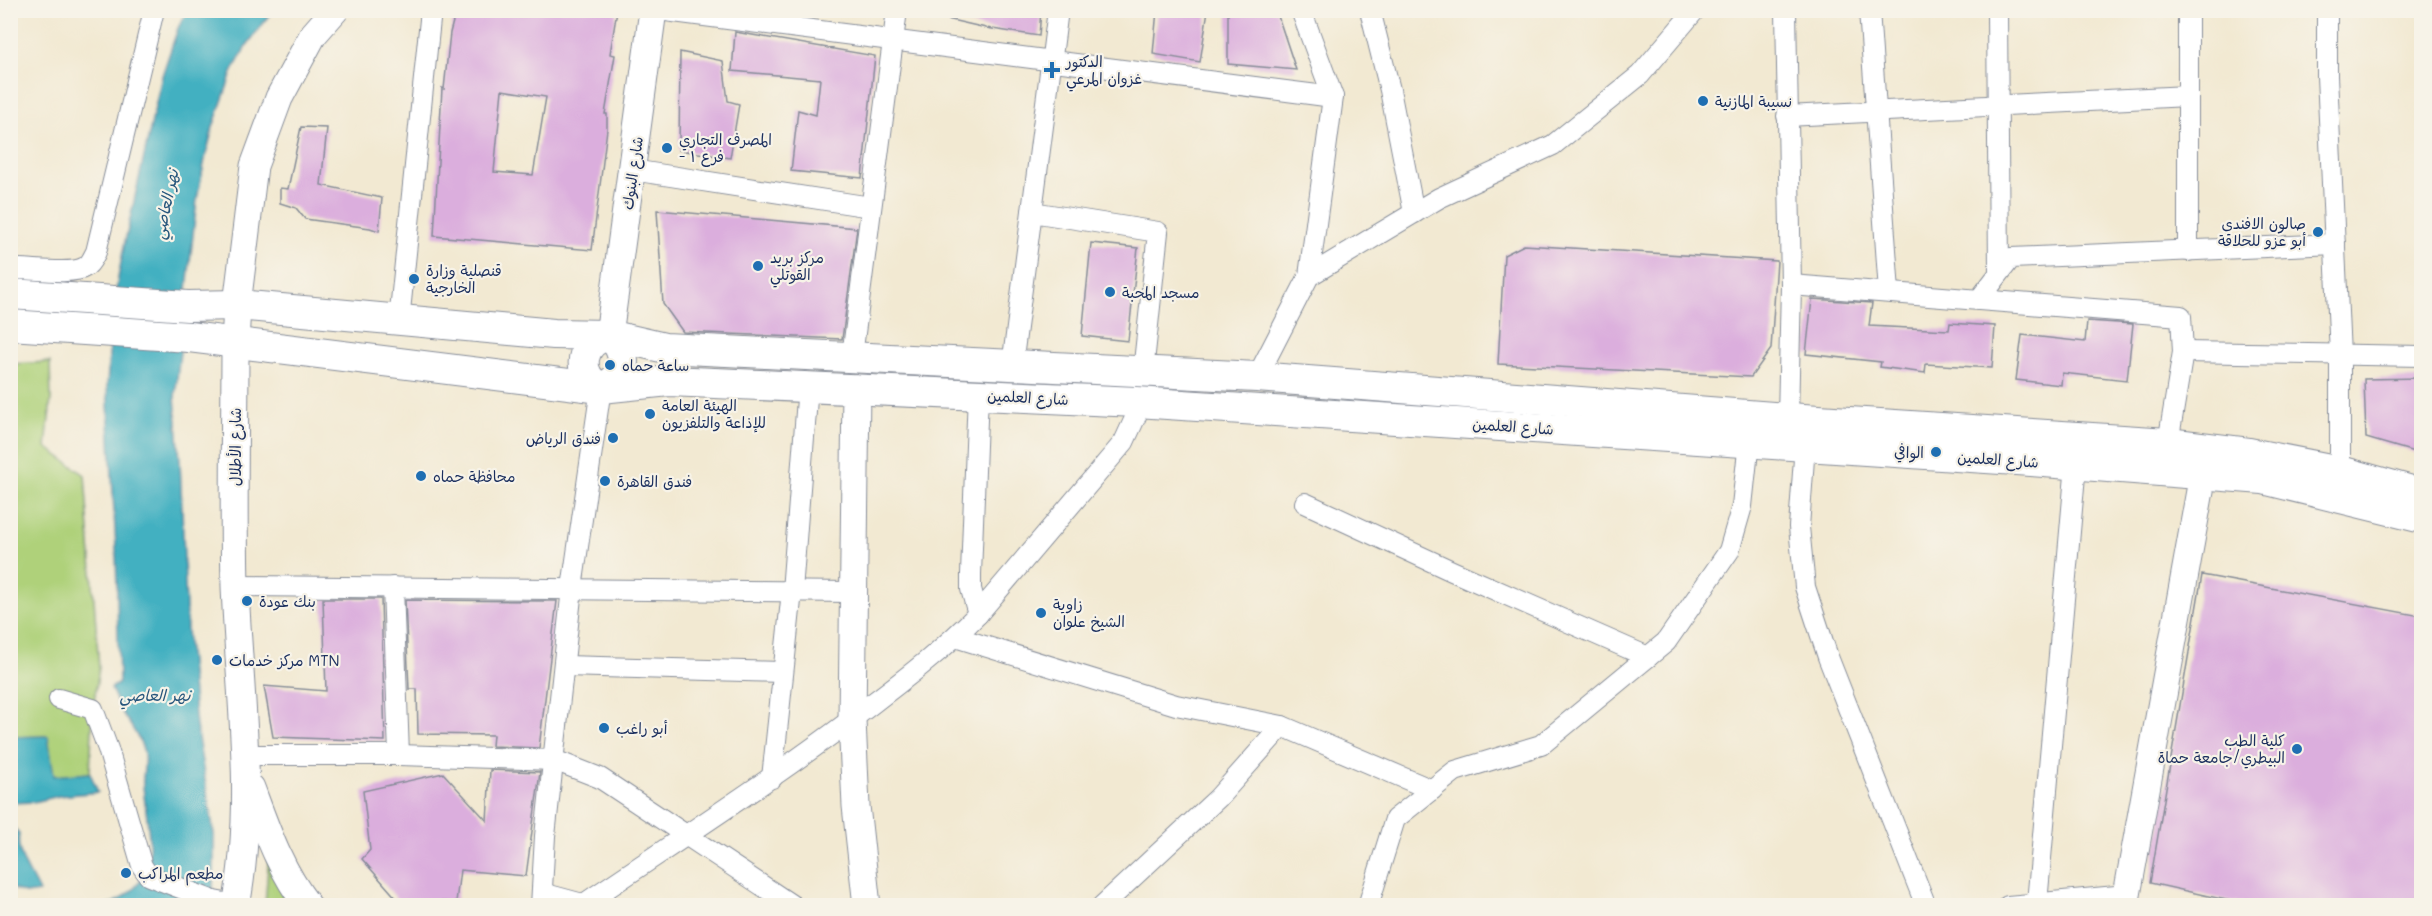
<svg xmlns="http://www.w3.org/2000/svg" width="2432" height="916" font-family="Mali,'Playpen Sans Arabic',sans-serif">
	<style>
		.green { fill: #afd17a; stroke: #65806c; stroke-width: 1.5 }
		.water { fill: #43b0c1; stroke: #2f7090; stroke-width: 1.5 }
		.building { fill: #dbaedd; fill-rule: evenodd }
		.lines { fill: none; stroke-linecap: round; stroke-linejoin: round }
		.street-casing { stroke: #868c98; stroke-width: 22 }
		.secondary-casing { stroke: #868c98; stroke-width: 29 }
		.primary-casing { stroke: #868c98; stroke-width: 32 }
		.street { stroke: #fff; stroke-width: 20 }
		.secondary { stroke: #fff; stroke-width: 27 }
		.primary { stroke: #fff; stroke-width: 30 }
		.poi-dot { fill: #1f6fb2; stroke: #f7f3e8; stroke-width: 2 }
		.labels { text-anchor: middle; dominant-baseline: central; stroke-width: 4.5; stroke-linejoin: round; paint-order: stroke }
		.poi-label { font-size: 15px; fill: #1b2f5e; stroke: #f7f3e8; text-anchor: start }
		.street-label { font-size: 15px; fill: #1b2f5e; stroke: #f7f3e8 }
		.water-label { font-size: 16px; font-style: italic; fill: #27567c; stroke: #f7f3e8 }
	</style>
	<rect width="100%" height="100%" fill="#f7f3e8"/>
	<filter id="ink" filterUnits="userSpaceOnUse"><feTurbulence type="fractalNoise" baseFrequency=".0167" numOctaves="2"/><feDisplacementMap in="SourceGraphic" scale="12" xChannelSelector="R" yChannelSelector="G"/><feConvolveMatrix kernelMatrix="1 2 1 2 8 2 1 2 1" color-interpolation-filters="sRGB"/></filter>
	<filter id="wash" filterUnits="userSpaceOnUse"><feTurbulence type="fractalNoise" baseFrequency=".008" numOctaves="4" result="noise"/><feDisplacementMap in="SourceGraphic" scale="24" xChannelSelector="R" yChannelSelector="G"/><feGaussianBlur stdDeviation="1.35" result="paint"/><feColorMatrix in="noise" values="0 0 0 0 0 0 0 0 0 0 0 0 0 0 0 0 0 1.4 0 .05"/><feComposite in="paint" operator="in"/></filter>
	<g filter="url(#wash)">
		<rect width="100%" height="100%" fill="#f2e9d2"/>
		<g class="green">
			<path d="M50 362 51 399 46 447 85 475 99 668 93 709 90 773 54 776 47 736 11 737 10 364Z"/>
			<path d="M270 839 299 905 265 906Z"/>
		</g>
		<g class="water">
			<path d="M187 11H272L245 48 232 73 213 127 205 159 197 199 175 397 180 461 187 630 196 726 214 834V877L210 905 105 906C167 884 147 834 143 785 142 774 147 759 143 749 139 737 132 727 125 717 119 708 115 697 111 688L119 683 116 548 107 386 112 311 124 246 162 76 178 28Z"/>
			<path d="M48 736 54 776 90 773 98 792 59 796 34 802 11 803V737Z"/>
			<path d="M10 823 19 834C15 854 31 874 39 892L27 894 11 888Z"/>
		</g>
		<g id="blocks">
			<g class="building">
				<path d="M456 10H617L610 54 615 55 605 114H607V129L592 250 434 236 442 88 444 89 450 33ZM502 90 546 97 533 175 494 172Z"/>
				<path d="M939 10H1041L1039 36 986 28 938 17Z"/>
				<path d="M1157 10H1208L1200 62 1153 54Z"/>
				<path d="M1228 10H1276L1296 70 1228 64Z"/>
				<path d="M735 32 875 56 862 178 791 171 798 110 816 115 820 79 732 71Z"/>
				<path d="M680 52 723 61 728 101 739 104 730 158 679 150Z"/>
				<path d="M301 127 327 128 321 185 382 198 379 231 370 228 305 219 296 208 280 203V188L288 189Z"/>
				<path d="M657 210 857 228 842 339 683 332 663 304Z"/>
				<path d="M1091 243 1138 248 1128 341 1082 336Z"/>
				<path d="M1524 245 1777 261 1771 349 1751 377 1498 364 1504 255Z"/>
				<path d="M1812 299 1872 303 1869 326 1949 330 1950 323 1995 326 1992 368 1926 364 1925 373 1880 367 1881 362 1806 354Z"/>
				<path d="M2087 321 2133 324 2127 380 2062 373 2061 385 2016 380 2022 335 2085 342Z"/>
				<path d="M2421 378V454L2366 438 2364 379Z"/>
				<path d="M2202 575 2421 616V906H2253L2150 883Z"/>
				<path d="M323 599H381L385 741 273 737 264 686 326 691Z"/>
				<path d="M405 600 557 601 539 748 492 746 493 735 418 734 417 689H409Z"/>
				<path d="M490 770 540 772 526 876 460 870 456 902 398 900 362 859 370 850 363 791 443 773 487 821Z"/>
			</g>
		</g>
	</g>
	<g filter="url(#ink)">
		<use href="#blocks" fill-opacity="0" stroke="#868c98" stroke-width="1.5"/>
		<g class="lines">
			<g class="street-casing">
				<g id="street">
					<path d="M658 10 1333 97"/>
					<path d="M1301 10 1333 97 1309 276"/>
					<path d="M1370 10 1390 90 1414 213"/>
					<path d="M1786 10 1791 285 1788 418"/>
					<path d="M1869 10 1889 292"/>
					<path d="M1997 10 1999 273"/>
					<path d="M2188 10V251"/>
					<path d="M2327 10V76L2340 355V471"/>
					<path d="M1787 116 2188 96"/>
					<path d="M632 170 871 207"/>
					<path d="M1032 212 1158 232 1143 372"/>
					<path d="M19 269C34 269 73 275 85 267 91 264 93 257 96 252L154 10"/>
					<path d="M1791 285 2181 316 2183 352 2168 443"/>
					<path d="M1979 300 2011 258 2335 244"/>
					<path d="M399 321 431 10"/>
					<path d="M2183 352 2422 356"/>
					<path d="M852 356 897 10"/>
					<path d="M1012 366 1058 10"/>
					<path d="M1257 377 1309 276 1439 198 1553 145 1640 75 1695 10"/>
					<path d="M978 394 971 574V589L978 614"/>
					<path d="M1805 445 1799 527 1805 587 1828 657 1926 906"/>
					<path d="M1305 503 1452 571 1648 657"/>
					<path d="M235 586 853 592"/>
					<path d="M393 587 399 755"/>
					<path d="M955 637 1176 705 1282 726 1432 790"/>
					<path d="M565 666 782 672"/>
					<path d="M59 699 93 709 108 749 142 866 149 876 214 901 236 905"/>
					<path d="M244 755H399L554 760 600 778 793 906"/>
					<path d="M772 778 792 591 808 386"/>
					<path d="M542 893 590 906"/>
					<path d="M2037 903 2076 464"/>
					<path d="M584 904C681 838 780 775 873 703 910 675 946 647 978 614L1124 442 1136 416 1137 402"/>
					<path d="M541 906 545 836 572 588 601 388"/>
					<path d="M1102 906 1218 798 1282 726"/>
					<path d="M1368 906 1395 819 1455 771 1541 745 1666 642 1729 551 1742 506 1749 441"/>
					<path d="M2008 906 2127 895"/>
				</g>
			</g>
			<g class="secondary-casing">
				<g id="secondary">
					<path d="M609 335 653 10"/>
					<path d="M856 388 852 720 856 806 867 906"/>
					<path d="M251 788C267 831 280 870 308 906"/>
					<path d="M236 906C256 800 239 692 235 586 233 506 235 425 235 344L237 305 254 166 279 98 313 35 335 10"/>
					<path d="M2125 906 2203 474"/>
				</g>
			</g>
			<g class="primary-casing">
				<g id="primary">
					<path d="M10 294 188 306 237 305 554 334 609 335 665 348 1257 377 1788 418 2168 443 2249 453 2340 471 2422 494"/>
					<path d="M10 325 189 337 601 388C627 379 630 352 609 335"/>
					<path d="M601 388 669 381 1137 402 2031 461 2263 479 2422 518"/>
					<path d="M601 388C574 374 580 341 609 335"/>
				</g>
			</g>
			<use href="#street" class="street"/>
			<use href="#secondary" class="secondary"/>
			<use href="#primary" class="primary"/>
		</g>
	</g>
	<g class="poi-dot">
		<path d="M1049 61h6v6h6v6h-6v6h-6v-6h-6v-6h6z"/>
		<circle cx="1703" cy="101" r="6"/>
		<circle cx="667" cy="148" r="6"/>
		<circle cx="2318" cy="232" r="6"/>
		<circle cx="758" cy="266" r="6"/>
		<circle cx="414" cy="279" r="6"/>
		<circle cx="1110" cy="292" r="6"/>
		<circle cx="610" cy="365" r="6"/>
		<circle cx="650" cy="414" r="6"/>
		<circle cx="613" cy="438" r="6"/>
		<circle cx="1936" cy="452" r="6"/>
		<circle cx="421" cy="476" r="6"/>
		<circle cx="605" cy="481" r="6"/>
		<circle cx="247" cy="601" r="6"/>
		<circle cx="1041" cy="613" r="6"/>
		<circle cx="217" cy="660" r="6"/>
		<circle cx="604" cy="728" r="6"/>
		<circle cx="2297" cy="749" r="6"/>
		<circle cx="126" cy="873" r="6"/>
	</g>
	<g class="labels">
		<g class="poi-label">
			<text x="1066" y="61">الدكتور<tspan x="1066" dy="17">غزوان المرعي</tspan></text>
			<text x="1715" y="101">نسيبة المازنية</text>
			<text x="679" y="139">المصرف التجاري<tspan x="679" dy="17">- فرع ١</tspan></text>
			<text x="2306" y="223" text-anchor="end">صالون الافندي<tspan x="2306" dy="17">أبو عزو للحلاقة</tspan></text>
			<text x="770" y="257">مركز بريد<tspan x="770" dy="17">القوتلي</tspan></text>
			<text x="426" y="270">قنصلية وزارة<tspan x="426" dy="17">الخارجية</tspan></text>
			<text x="1122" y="292">مسجد المحبة</text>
			<text x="622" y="365">ساعة حماه</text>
			<text x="662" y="405">الهيئة العامة<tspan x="662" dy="17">للإذاعة والتلفزيون</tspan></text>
			<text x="601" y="438" text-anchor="end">فندق الرياض</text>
			<text x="1924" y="452" text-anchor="end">الوافي</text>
			<text x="433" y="476">محافظة حماه</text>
			<text x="617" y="481">فندق القاهرة</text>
			<text x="259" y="601">بنك عودة</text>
			<text x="1053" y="604">زاوية<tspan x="1053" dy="17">الشيخ علوان</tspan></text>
			<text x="229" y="660">مركز خدمات MTN</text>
			<text x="616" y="728">أبو راغب</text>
			<text x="2285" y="740" text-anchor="end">كلية الطب<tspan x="2285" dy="17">البيطري/جامعة حماة</tspan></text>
			<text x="138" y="873">مطعم المراكب</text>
		</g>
		<g class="street-label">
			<text transform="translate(632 173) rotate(-82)">شارع البنوك</text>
			<text transform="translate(1028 397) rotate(3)">شارع العلمين</text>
			<text transform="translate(1513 426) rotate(4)">شارع العلمين</text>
			<text transform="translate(235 447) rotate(-90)">شارع الأطلال</text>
			<text transform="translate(1998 459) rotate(4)">شارع العلمين</text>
		</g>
		<g class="water-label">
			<text transform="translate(165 204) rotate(-78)">نهر العاصي</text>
			<text x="155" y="694">نهر العاصي</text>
		</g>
	</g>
	<rect width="2432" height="916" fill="none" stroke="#f7f3e8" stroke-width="36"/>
</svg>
